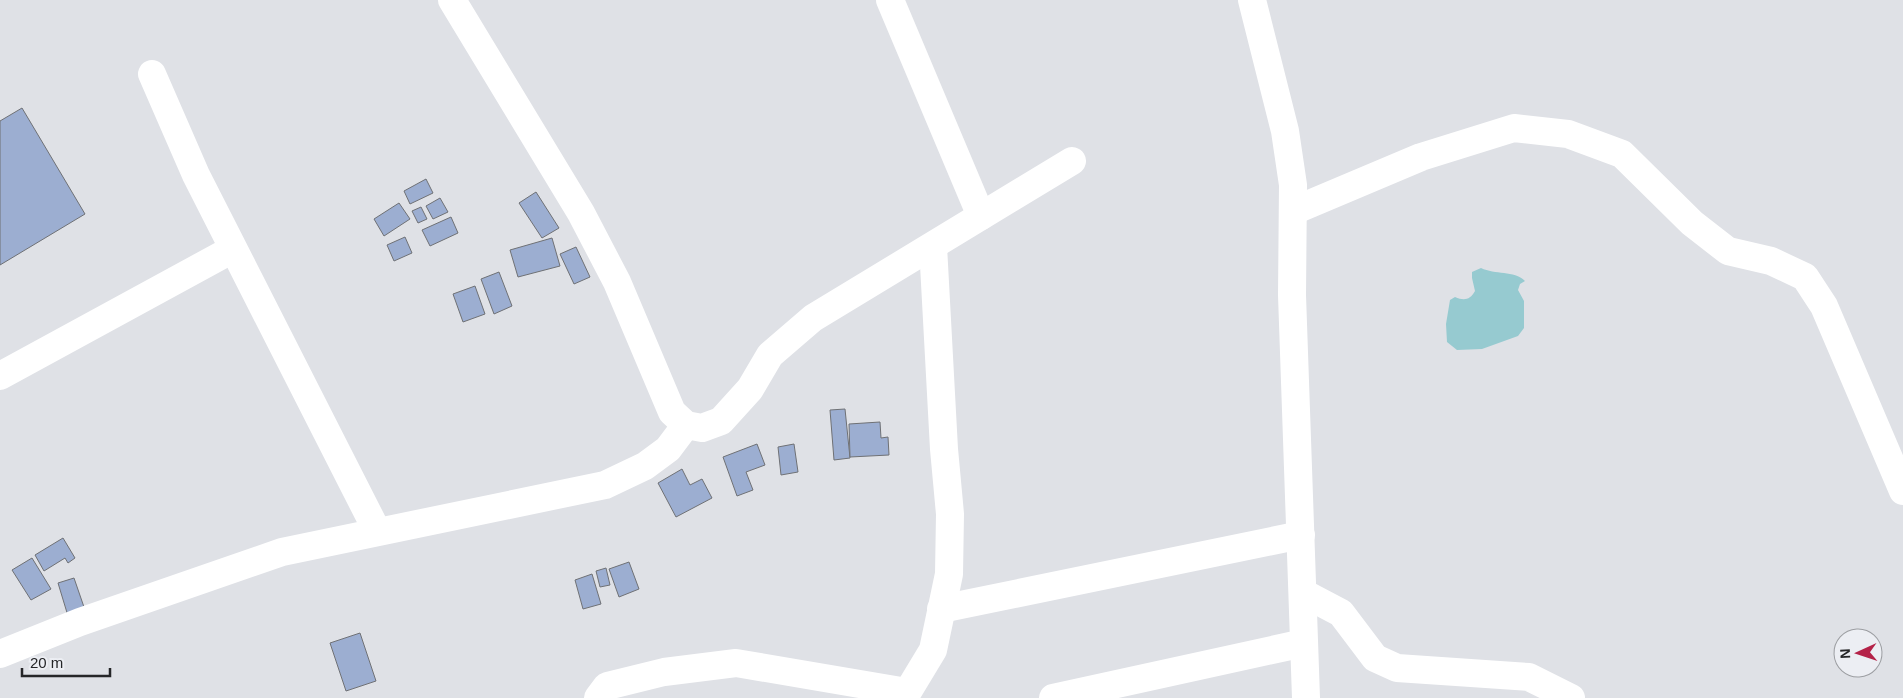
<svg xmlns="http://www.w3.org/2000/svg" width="1903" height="698" font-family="Helvetica,sans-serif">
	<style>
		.water { fill: #96cad0 }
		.building { fill: #9caed1; stroke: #6f7175 }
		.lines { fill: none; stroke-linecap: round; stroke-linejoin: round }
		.minor { stroke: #fff; stroke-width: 28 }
	</style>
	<rect width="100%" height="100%" fill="#dfe1e6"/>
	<path class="water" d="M1481 268C1495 275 1514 270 1525 281L1520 284 1518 290 1524 301V328L1518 336 1482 349 1457 350 1447 342 1446 324 1450 300 1455 297C1464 301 1470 300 1475 291L1472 278V272Z"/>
	<g class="building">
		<path d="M22 108 85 214 0 265V121Z"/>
		<path d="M426 179 433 193 410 204 404 191Z"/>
		<path d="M536 192 559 228 542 238 519 203Z"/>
		<path d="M440 198 448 212 433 219 426 206Z"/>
		<path d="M399 203 410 219 384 236 374 219Z"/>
		<path d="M421 207 427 219 418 223 412 211Z"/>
		<path d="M451 217 458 233 430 246 422 230Z"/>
		<path d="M405 237 412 253 394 261 387 245Z"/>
		<path d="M552 238 560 266 518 277 510 250Z"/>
		<path d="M576 247 590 277 574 284 560 254Z"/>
		<path d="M499 272 512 306 494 314 481 279Z"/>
		<path d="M475 286 485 314 463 322 453 294Z"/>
		<path d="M845 409 850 458 834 460 830 410Z"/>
		<path d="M880 422 881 438 888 437 889 455 850 457 849 424Z"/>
		<path d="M757 444 765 465 746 472 753 490 737 496 723 457Z"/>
		<path d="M794 444 798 472 781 475 778 447Z"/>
		<path d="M682 469 690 485 702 479 712 498 676 517 658 483Z"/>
		<path d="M63 538 75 558 68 563 65 558 44 571 35 555Z"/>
		<path d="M32 558 51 589 31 600 12 570Z"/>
		<path d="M629 562 639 589 619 597 609 569Z"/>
		<path d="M606 568 610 585 600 587 596 571Z"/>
		<path d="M592 574 601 604 583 609 575 580Z"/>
		<path d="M74 578 85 610 68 616 58 583Z"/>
		<path d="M360 633 376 681 346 691 330 643Z"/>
	</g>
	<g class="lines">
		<g class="minor">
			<path d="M452 0 581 213 617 282 672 412 686 425 702 428 721 421 750 389 770 355 813 318 1072 161"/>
			<path d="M890 0 981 216"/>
			<path d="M1252 0 1285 131 1293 185 1292 295 1306 698"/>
			<path d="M152 74 196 175 377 531"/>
			<path d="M1293 211 1421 157 1514 128 1568 134 1622 154 1692 223 1728 251 1771 261 1805 277 1824 306 1903 491"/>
			<path d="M0 376 233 249"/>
			<path d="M1303 593 1341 613 1375 658 1397 668 1529 677 1571 698"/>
			<path d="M941 609 1301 535"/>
			<path d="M0 654 80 622 282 552 605 485 645 466 668 449 686 425"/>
			<path d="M598 698 607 686 664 672 736 663 907 692"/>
			<path d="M904 698 933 650 949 574 950 514 944 449 933 246"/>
			<path d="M1053 698 1304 643"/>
		</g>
	</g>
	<g transform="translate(1858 653) rotate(267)"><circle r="24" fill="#eceef3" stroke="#9c9ea2"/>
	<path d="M0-4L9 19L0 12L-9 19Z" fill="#b42248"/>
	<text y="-8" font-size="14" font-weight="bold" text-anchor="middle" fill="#252628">N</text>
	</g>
	<path d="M22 668v8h88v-8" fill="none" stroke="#252628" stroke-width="2.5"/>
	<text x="30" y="668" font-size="15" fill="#252628" stroke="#eceef3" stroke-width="4" paint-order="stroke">20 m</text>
</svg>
